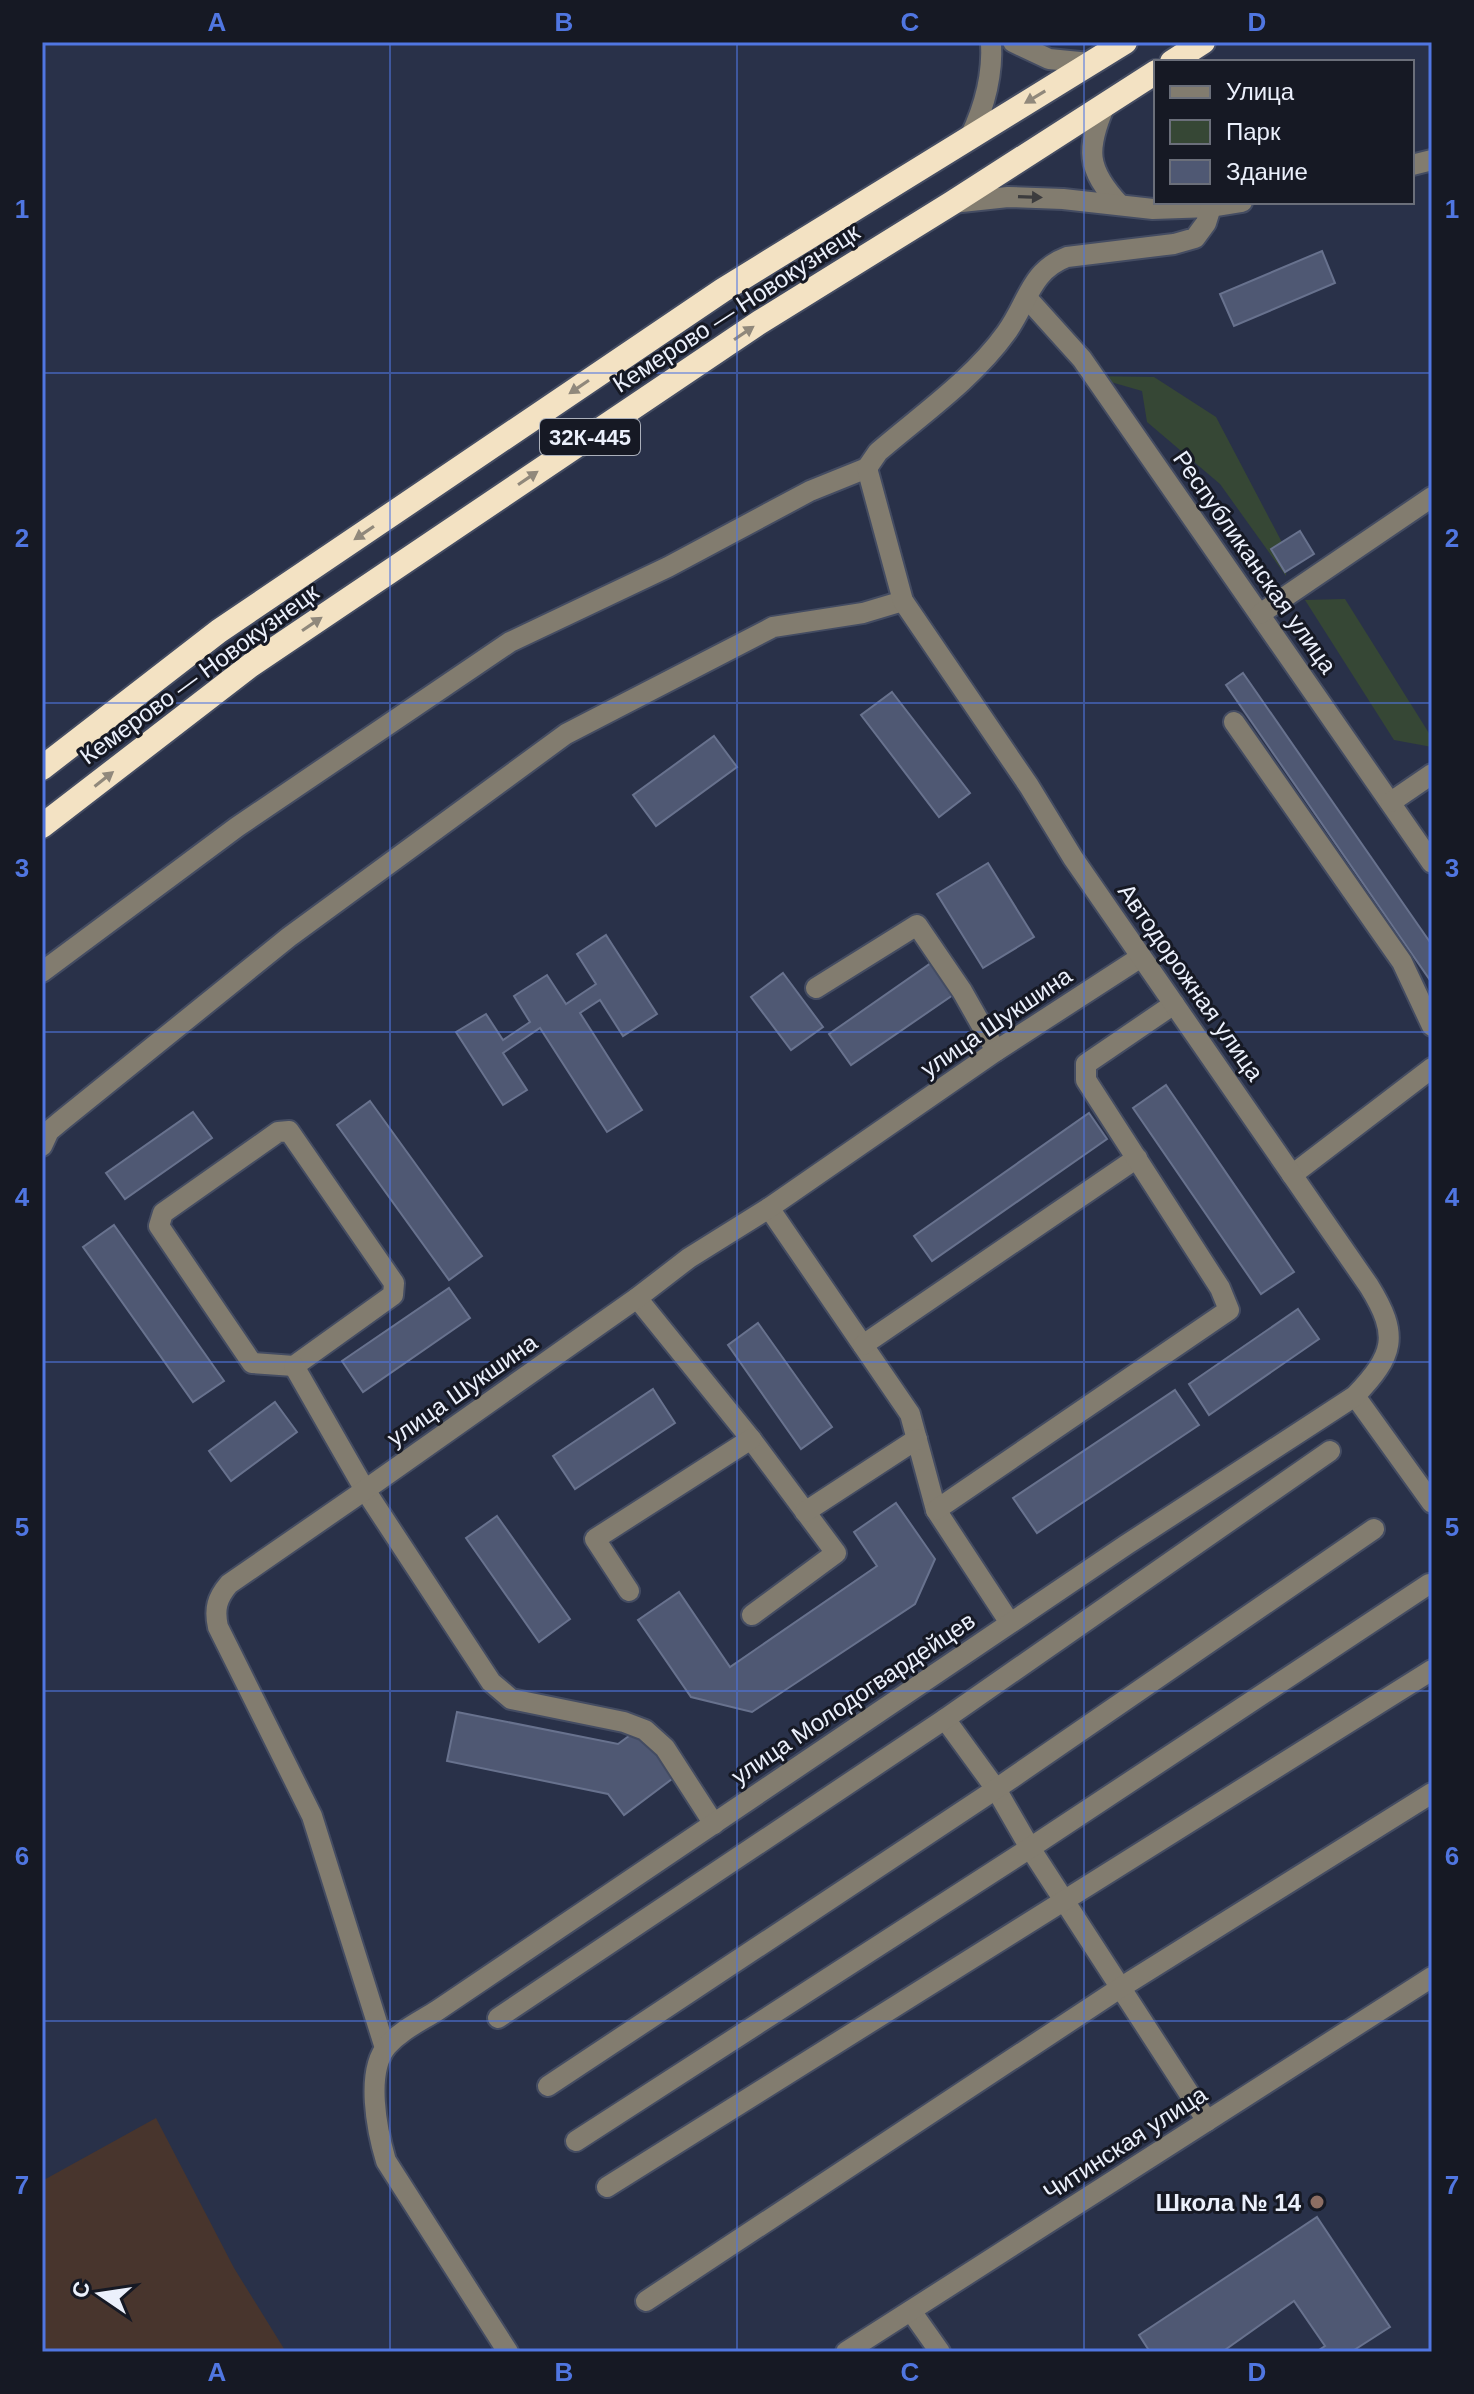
<svg xmlns="http://www.w3.org/2000/svg" width="1474" height="2394" font-family="Arial,sans-serif">
	<style>
		.industrial { fill: #48352d }
		.green { fill: #364735 }
		.building { fill: #4f5873; stroke: #68728e; stroke-width: 2 }
		.lines { fill: none; stroke-linecap: round; stroke-linejoin: round }
		.minor-casing { stroke: #444c62; stroke-width: 24 }
		.highway-casing { stroke: #444c62; stroke-width: 28 }
		.minor { stroke: #827c6f; stroke-width: 20 }
		.highway { stroke: #f3e2c3; stroke-width: 24 }
		.oneway { fill: #90887b }
		.oneway2 { fill: #3c3c3e }
		.grid { fill: none; stroke: #5076e1; stroke-width: 2; stroke-opacity: 0.55 }
		.education-dot { fill: #8d6e63; stroke: #161924; stroke-width: 3 }
		.labels { text-anchor: middle; dominant-baseline: central; stroke-width: 6; stroke-linejoin: round; paint-order: stroke }
		.shield { fill: #161924; stroke: #abb0bb; stroke-width: 2 }
		.shield-label { font-size: 22px; font-weight: bold; fill: #ebf0fc }
		.street-label { font-size: 24px; fill: #ebf0fc; stroke: #161924 }
		.poi-label { font-size: 24px; font-weight: bold; fill: #ebf0fc; stroke: #161924; text-anchor: end }
		.neatline { fill: none; stroke: #5076e1; stroke-width: 3 }
		.grid-label { font-size: 26px; text-anchor: middle; font-weight: bold; fill: #5076e1 }
	</style>
	<rect width="100%" height="100%" fill="#293149"/>
	<path class="industrial" d="M156 2118 234 2268 286 2352H42V2181Z"/>
	<g class="green">
		<path d="M1090 376 1154 377 1216 417 1286 550V576L1220 484 1147 422 1142 391Z"/>
		<path d="M1345 599 1432 738V747L1394 740 1305 600Z"/>
	</g>
	<g class="building">
		<path d="M1322 251 1335 283 1234 326 1220 294Z"/>
		<path d="M1300 531 1314 554 1285 572 1271 549Z"/>
		<path d="M1243 673 1432 945V983L1226 685Z"/>
		<path d="M892 692 970 793 939 817 861 715Z"/>
		<path d="M714 736 737 767 656 826 633 795Z"/>
		<path d="M988 863 1034 937 983 968 937 894Z"/>
		<path d="M606 935 657 1014 623 1036 600 1000 580 1013 642 1110 607 1132 540 1028 503 1053 527 1090 503 1105 456 1032 486 1014 503 1040 530 1022 514 996 547 975 566 1004 596 984 577 954Z"/>
		<path d="M931 963 953 995 851 1065 829 1034Z"/>
		<path d="M783 973 823 1027 791 1050 751 997Z"/>
		<path d="M1166 1085 1294 1272 1261 1294 1133 1108Z"/>
		<path d="M370 1101 482 1256 449 1280 337 1125Z"/>
		<path d="M193 1112 212 1138 125 1199 106 1173Z"/>
		<path d="M1089 1113 1107 1139 932 1261 914 1236Z"/>
		<path d="M114 1225 224 1381 193 1402 83 1247Z"/>
		<path d="M449 1288 470 1318 363 1392 342 1361Z"/>
		<path d="M1298 1309 1319 1339 1209 1415 1189 1384Z"/>
		<path d="M758 1323 832 1427 801 1449 728 1345Z"/>
		<path d="M653 1389 675 1423 575 1489 553 1456Z"/>
		<path d="M1175 1390 1199 1425 1037 1533 1013 1498Z"/>
		<path d="M275 1402 297 1432 231 1481 209 1451Z"/>
		<path d="M896 1503 935 1559 915 1604 752 1712 691 1697 638 1620 679 1592 730 1667 877 1566 854 1532Z"/>
		<path d="M497 1516 570 1619 539 1642 466 1538Z"/>
		<path d="M457 1712 618 1744 640 1728 676 1776 624 1815 608 1794 447 1761Z"/>
		<path d="M1317 2217 1390 2327 1351 2352H1316L1325 2346 1294 2301 1222 2352H1150L1139 2335Z"/>
	</g>
	<g class="lines">
		<g class="minor-casing">
			<g id="minor">
				<path d="M1013 42 1049 59 1090 63"/>
				<path d="M1105 105C1086 149 1086 169 1120 205"/>
				<path d="M970 137C985 106 993 76 991 42"/>
				<path d="M1412 165 1432 160"/>
				<path d="M952 203 1008 197 1063 199 1153 209 1211 207 1242 202"/>
				<path d="M1027 298 1082 359 1432 863"/>
				<path d="M1260 614 1432 497"/>
				<path d="M1234 722 1402 962 1432 1026"/>
				<path d="M1391 802 1432 774"/>
				<path d="M42 972 237 827 510 642 668 567 810 491 867 468"/>
				<path d="M816 988 917 925 962 991 996 1051"/>
				<path d="M289 1131 394 1283 393 1295 294 1366 252 1363 159 1226 163 1213 278 1132Z"/>
				<path d="M42 1146 49 1131 61 1121 289 937 566 734 773 627 863 613 903 601"/>
				<path d="M1292 1175 1432 1068"/>
				<path d="M769 1208 910 1414 936 1510 1010 1623"/>
				<path d="M637 1298 751 1439 836 1553 752 1615"/>
				<path d="M863 1345 1137 1158"/>
				<path d="M294 1366 365 1490 491 1682 511 1699 624 1722 645 1730 665 1748 714 1824"/>
				<path d="M1355 1396 1432 1503"/>
				<path d="M936 1510 1229 1310 1220 1288 1086 1080V1064L1174 1004"/>
				<path d="M805 1512 917 1439"/>
				<path d="M629 1591 595 1539 751 1439"/>
				<path d="M945 1719 996 1789 1030 1848 1207 2121"/>
				<path d="M498 2018 945 1719 1330 1451"/>
				<path d="M385 2048 312 1816 218 1627C214 1609 217 1598 229 1584L365 1490 637 1298 689 1258 769 1208 996 1051 1141 957"/>
				<path d="M548 2086 996 1789 1374 1529"/>
				<path d="M576 2141 1030 1848 1429 1584"/>
				<path d="M607 2187 1432 1670"/>
				<path d="M646 2301 1120 1988 1432 1793"/>
				<path d="M911 2311 940 2352"/>
				<path d="M508 2352 386 2161C377 2131 365 2072 387 2046 401 2030 421 2021 438 2010L1126 1545 1355 1396C1394 1355 1400 1336 1369 1286L1073 858 1029 786 903 601 867 468 878 452C921 415 973 379 1006 333 1028 303 1030 271 1067 257L1174 244 1195 238 1206 223 1211 207"/>
				<path d="M846 2352 1432 1977"/>
			</g>
		</g>
		<g class="highway-casing">
			<g id="highway">
				<path d="M1172 62 1203 42"/>
				<path d="M42 768 219 631 723 290 1125 42"/>
				<path d="M42 826 251 665 760 322 952 203 1156 72"/>
			</g>
		</g>
		<use href="#minor" class="minor"/>
		<use href="#highway" class="highway"/>
	</g>
	<defs><path id="oneway-solid" d="M-6-.8H1V-3.2L6.5 0L1 3.2V.8H-6Z" transform="scale(2)"/></defs>
	<g class="oneway">
		<use href="#oneway-solid" transform="translate(1035 97) rotate(149)"/>
		<use href="#oneway-solid" transform="translate(744 333) rotate(-34)"/>
		<use href="#oneway-solid" transform="translate(579 387) rotate(146)"/>
		<use href="#oneway-solid" transform="translate(528 478) rotate(-34)"/>
		<use href="#oneway-solid" transform="translate(364 533) rotate(146)"/>
		<use href="#oneway-solid" transform="translate(312 624) rotate(-34)"/>
		<use href="#oneway-solid" transform="translate(104 779) rotate(-38)"/>
	</g>
	<use class="oneway2" href="#oneway-solid" transform="translate(1030 197) rotate(2)"/>
	<path class="grid" d="M390 42V2352M737 42V2352M1084 42V2352M42 373H1432M42 703H1432M42 1032H1432M42 1362H1432M42 1691H1432M42 2021H1432"/>
	<circle class="education-dot" cx="1317" cy="2202" r="8"/>
	<g class="labels">
		<rect class="shield" x="540" y="419" width="100" height="36" rx="6"/>
		<g class="shield-label">
			<text x="590" y="437">32К-445</text>
		</g>
		<g class="street-label">
			<text transform="translate(736 308) rotate(-33)">Кемерово — Новокузнецк</text>
			<text transform="translate(1255 562) rotate(55)">Республиканская улица</text>
			<text transform="translate(199 674) rotate(-36)">Кемерово — Новокузнецк</text>
			<text transform="translate(1191 982) rotate(55)">Автодорожная улица</text>
			<text transform="translate(996 1022) rotate(-34)">улица Шукшина</text>
			<text transform="translate(462 1390) rotate(-35)">улица Шукшина</text>
			<text transform="translate(853 1698) rotate(-34)">улица Молодогвардейцев</text>
			<text transform="translate(1125 2143) rotate(-33)">Читинская улица</text>
		</g>
		<g class="poi-label">
			<text x="1301" y="2202">Школа № 14</text>
		</g>
	</g>
	<rect width="1474" height="2394" fill="none" stroke="#161924" stroke-width="88"/>
	<rect x="1154" y="60" width="260" height="144" fill="#161924" stroke="#6b6f7a" stroke-width="2"/>
	<rect x="1170" y="86" width="40" height="12" fill="#827c6f" stroke="#6b6f7a" stroke-width="2"/>
	<text x="1226" y="100" font-size="24" fill="#ebf0fc">Улица</text>
	<rect x="1170" y="120" width="40" height="24" fill="#364735" stroke="#6b6f7a" stroke-width="2"/>
	<text x="1226" y="140" font-size="24" fill="#ebf0fc">Парк</text>
	<rect x="1170" y="160" width="40" height="24" fill="#4f5873" stroke="#6b6f7a" stroke-width="2"/>
	<text x="1226" y="180" font-size="24" fill="#ebf0fc">Здание</text>
	<g transform="translate(100 2294) rotate(283)" stroke="#161924" stroke-width="6" paint-order="stroke">
	<path d="M0-6L14 30L0 20L-14 30Z" fill="#ebf0fc"/>
	<text y="-12" font-size="22" font-weight="bold" text-anchor="middle" fill="#ebf0fc">С</text>
	</g>
	<rect x="44" y="44" width="1386" height="2306" class="neatline"/>
	<g class="grid-label">
		<text x="217" y="31">A</text>
		<text x="564" y="31">B</text>
		<text x="910" y="31">C</text>
		<text x="1257" y="31">D</text>
		<text x="22" y="218">1</text>
		<text x="1452" y="218">1</text>
		<text x="22" y="547">2</text>
		<text x="1452" y="547">2</text>
		<text x="22" y="877">3</text>
		<text x="1452" y="877">3</text>
		<text x="22" y="1206">4</text>
		<text x="1452" y="1206">4</text>
		<text x="22" y="1536">5</text>
		<text x="1452" y="1536">5</text>
		<text x="22" y="1865">6</text>
		<text x="1452" y="1865">6</text>
		<text x="22" y="2194">7</text>
		<text x="1452" y="2194">7</text>
		<text x="217" y="2381">A</text>
		<text x="564" y="2381">B</text>
		<text x="910" y="2381">C</text>
		<text x="1257" y="2381">D</text>
	</g>
</svg>
